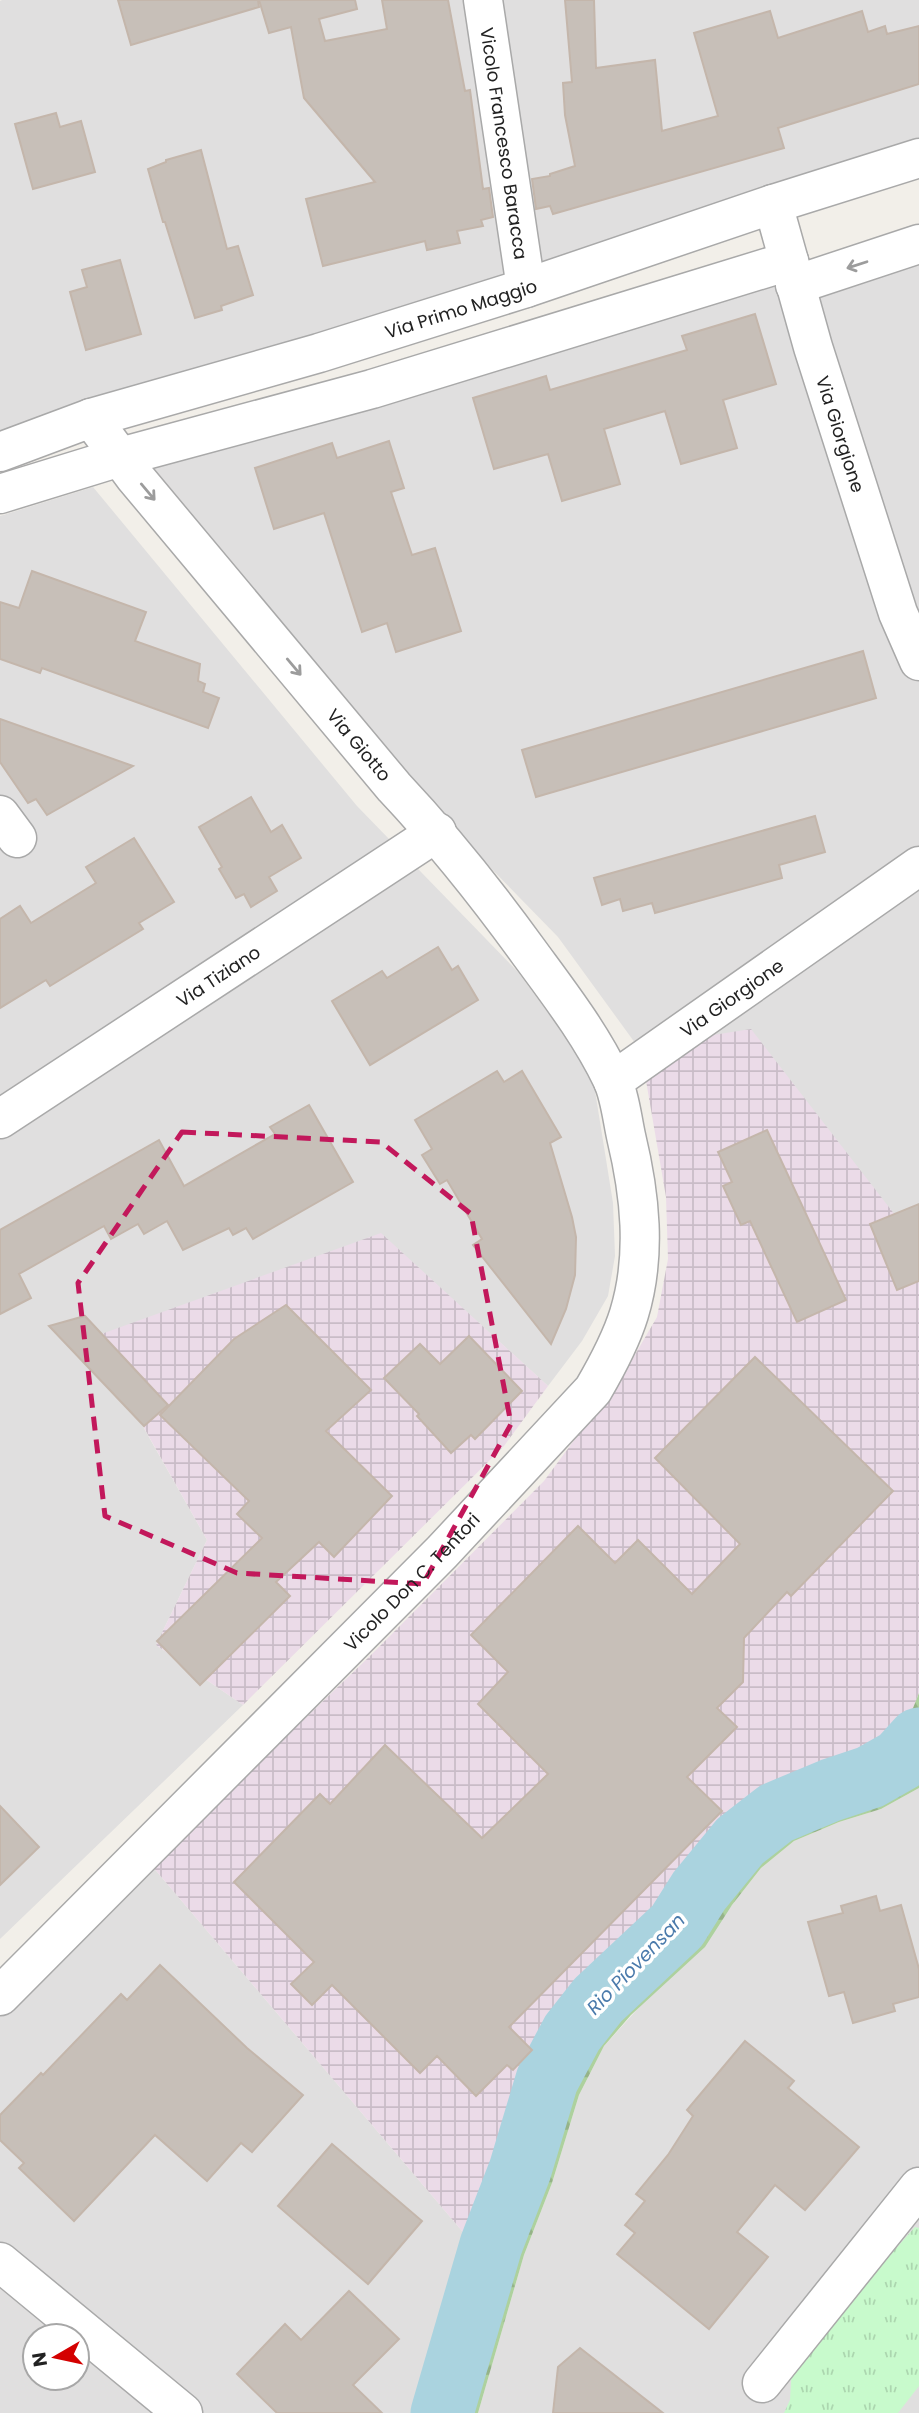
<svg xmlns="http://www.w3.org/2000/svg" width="919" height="2413" font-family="Poppins,sans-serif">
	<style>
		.residential { fill: #e0dfdf; fill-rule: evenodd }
		.industrial { fill: url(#industrial-grid) }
		.forest { fill: url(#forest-firs) }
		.park { fill: url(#park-tufts) }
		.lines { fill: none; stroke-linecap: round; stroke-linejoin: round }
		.river { stroke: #aad3df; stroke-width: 63 }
		.building { fill: #c7bfb8; stroke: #c4b6ab; stroke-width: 2 }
		.minor-casing { stroke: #a9a9a9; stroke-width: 41 }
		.minor { stroke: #fff; stroke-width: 38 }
		.oneway { stroke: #9c9c9c }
		.marked { fill: none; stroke: #c2185b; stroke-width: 5; stroke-dasharray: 14 9; stroke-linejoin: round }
		.labels { text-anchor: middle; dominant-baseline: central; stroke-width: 7; stroke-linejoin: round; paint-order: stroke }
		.street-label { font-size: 18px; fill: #222; stroke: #fff }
		.water-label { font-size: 19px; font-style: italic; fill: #4a7aab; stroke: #fff }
	</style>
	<defs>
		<pattern id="industrial-grid" width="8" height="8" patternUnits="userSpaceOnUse" patternTransform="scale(1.75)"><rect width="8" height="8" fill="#ebdbe8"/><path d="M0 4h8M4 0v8" fill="none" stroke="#c9bcc7"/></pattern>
		<pattern id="forest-firs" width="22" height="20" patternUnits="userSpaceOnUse" patternTransform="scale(1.75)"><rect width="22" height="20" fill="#add19e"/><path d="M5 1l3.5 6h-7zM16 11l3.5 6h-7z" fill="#95b388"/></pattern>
		<pattern id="park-tufts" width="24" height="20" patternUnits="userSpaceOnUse" patternTransform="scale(1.75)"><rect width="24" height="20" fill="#c8facc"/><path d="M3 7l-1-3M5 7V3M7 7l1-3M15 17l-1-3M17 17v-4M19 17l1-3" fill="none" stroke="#acd6af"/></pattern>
	</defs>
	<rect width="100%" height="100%" fill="#f2efe9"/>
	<g class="residential">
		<path d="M2 0H919V174L0 461V1Z"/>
		<path d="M919 229V1246L638 1047 558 937 397 772 147 470 707 299Z"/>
		<path d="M93 487 357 806 518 972 592 1072 613 1203 615 1256 608 1296 582 1341 548 1386 381 1234 93 1338 207 1540 156 1645 243 1705 0 1939V516Z"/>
		<path d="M919 1788V2413H478L524 2255 552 2183 579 2095 604 2046 732 1905 761 1868 794 1841 839 1822 881 1809Z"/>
		<path d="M152 1866 468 2238 417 2413H0V2011ZM35 2336H77V2378H35Z"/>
	</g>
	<g class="industrial">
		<path d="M751 1029 919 1246V1693L913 1708 902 1723 876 1746 856 1756 818 1767 764 1791 720 1826 684 1871 659 1909 590 1974 556 2012 468 2238 152 1866 372 1654 544 1481 626 1370 657 1317 668 1259 666 1197 644 1069 638 1047Z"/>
		<path d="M381 1233 548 1386 504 1446 243 1705 156 1645 207 1540 93 1337Z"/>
	</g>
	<path class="forest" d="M919 1693V1788L881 1809 839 1822 794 1841 761 1868 732 1905 705 1947 631 2015 604 2046 579 2095 552 2183 524 2255 478 2413H417L468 2236 497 2164 524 2072 554 2014 590 1974 659 1909 684 1871 720 1826 764 1791 818 1767 856 1756 876 1746 902 1723 913 1708Z"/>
	<path class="park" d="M915 2227 919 2228V2386L898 2413H784L790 2400 792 2365Z"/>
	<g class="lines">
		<path class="river" d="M442 2413 491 2245 520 2170 547 2080 572 2033 598 2000 677 1926 699 1891 740 1841 776 1813 831 1790 870 1777 900 1760 919 1739"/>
	</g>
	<g class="building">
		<path d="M118 0H258L259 7 131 45Z"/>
		<path d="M259 0H355L357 9 319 19 325 41 387 29 382 0H448L465 91 470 90 483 189 489 188 493 217 481 220 483 226 457 231 460 243 427 250 425 241 323 266 306 199 375 182 304 98 291 27 269 33Z"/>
		<path d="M565 0H594L596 68 655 60 662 131 718 116 694 33 770 11 778 38 862 11 868 32 885 26 887 34 919 26V84L778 128 784 148 553 214 550 206 536 209 532 179 550 176V174L575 166 565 115 563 83 572 82Z"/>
		<path d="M56 113 60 127 81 121 95 172 33 189 15 124Z"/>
		<path d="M201 150 227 249 238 246 253 295 221 306 222 310 195 318 165 222H163L148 169 166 162V160Z"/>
		<path d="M120 260 141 334 86 350 70 292 87 287 82 270Z"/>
		<path d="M755 314 776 384 723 400 737 448 681 464 665 411 604 429 620 484 562 501 548 454 494 469 473 398 546 376 550 390 687 350 682 336Z"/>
		<path d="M389 441 404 488 391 492 412 555 435 548 461 631 396 652 387 623 362 632 324 513 274 529 255 468 332 443 337 458Z"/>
		<path d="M32 571 146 612 135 641 200 664 198 681 205 684 203 692 219 698 208 728 42 668 40 673 0 659V602L19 608Z"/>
		<path d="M863 651 876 698 536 797 522 750Z"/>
		<path d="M0 719 133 766 47 815 36 799 28 803 0 762Z"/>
		<path d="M251 797 271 832 282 825 301 858 269 877 277 891 251 907 244 894 236 898 219 869 222 867 199 827Z"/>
		<path d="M815 816 825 852 779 865 782 878 655 913 652 903 623 911 620 899 602 905 594 878Z"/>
		<path d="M134 838 174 902 139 923 143 929 50 986 46 980 0 1008V919L20 906 31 923 96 883 86 867Z"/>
		<path d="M438 947 452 970 458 966 478 1000 370 1065 332 1001 382 971 387 978Z"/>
		<path d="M497 1071 504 1082 522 1071 561 1137 550 1143 572 1217 576 1237 575 1275 566 1309 551 1344 473 1245 482 1239 447 1180 440 1184 422 1155 432 1149 415 1120Z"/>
		<path d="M309 1105 353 1182 253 1239 246 1228 233 1235 229 1228 183 1250 167 1221 144 1234 138 1224 111 1239 104 1226 19 1274 31 1298 0 1314V1230L159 1140 184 1186 275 1134 270 1127Z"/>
		<path d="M767 1130 846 1300 797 1322 750 1221 741 1225 723 1186 732 1182 718 1152Z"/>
		<path d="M919 1204V1281L897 1290 870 1224Z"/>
		<path d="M286 1305 371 1390 326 1431 392 1496 334 1557 319 1542 276 1582 290 1596 200 1685 157 1641 262 1538 237 1514 249 1501 160 1415 234 1339Z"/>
		<path d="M85 1316 168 1405 144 1426 49 1326Z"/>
		<path d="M469 1336 522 1391 475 1439 471 1435 451 1453 417 1416 419 1414 384 1378 420 1344 440 1364Z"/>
		<path d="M755 1357 893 1491 791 1596 787 1592 744 1638 743 1682 717 1708 737 1727 687 1777 722 1811 509 2027 532 2050 513 2070 507 2065 476 2096 437 2056 420 2073 332 1985 312 2005 291 1984 314 1962 234 1882 320 1794 330 1804 385 1745 482 1838 548 1774 478 1704 508 1672 471 1635 578 1526 615 1563 638 1540 692 1594 740 1544 655 1458Z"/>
		<path d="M0 1806 39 1847 0 1885Z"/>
		<path d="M876 1896 880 1911 901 1905 919 1969V1997L893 2004 895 2011 853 2023 844 1992 829 1996 808 1922 843 1913 841 1906Z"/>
		<path d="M160 1965 247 2048 303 2095 252 2152 241 2143 207 2181 155 2135 74 2221 19 2168 24 2163 0 2140V2115L41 2073 43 2075 121 1994 127 2000Z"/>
		<path d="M745 2041 794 2081 788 2088 859 2147 805 2210 775 2185 737 2232 768 2257 709 2329 617 2254 635 2233 625 2225 645 2201 636 2194 668 2155 693 2116 687 2110Z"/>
		<path d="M332 2144 422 2221 368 2284 278 2206Z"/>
		<path d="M349 2291 399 2339 353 2385 382 2413H277L237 2374 285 2324 301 2340Z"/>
		<path d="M580 2348 663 2413H553L558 2367Z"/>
	</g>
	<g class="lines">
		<g class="minor-casing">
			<g id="minor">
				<path id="s1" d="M483 0 526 288"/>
				<path id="s2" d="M773 204 813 347 898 613 919 661"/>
				<path d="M795 285 919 244"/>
				<path id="s3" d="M0 452 91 418 319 353 526 288 773 204 919 158"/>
				<path d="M0 494 120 457 372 389 789 261"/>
				<path d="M0 815 17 838"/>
				<path id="s4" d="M613 1081 919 866"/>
				<path id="s5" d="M0 1119 437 832"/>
				<path id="s6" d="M0 1996 442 1552 593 1390C607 1366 621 1340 629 1314 647 1255 640 1194 626 1136 622 1118 620 1096 612 1079 590 1033 558 992 528 951 486 893 442 838 394 787L134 476 91 418"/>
				<path d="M0 2262 183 2413"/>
				<path d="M762 2383 919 2187"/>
			</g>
		</g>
		<use href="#minor" class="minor"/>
	</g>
	<defs><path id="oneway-shaft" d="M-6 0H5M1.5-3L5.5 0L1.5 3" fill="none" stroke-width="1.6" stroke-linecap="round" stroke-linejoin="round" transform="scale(1.75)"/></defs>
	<g class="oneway">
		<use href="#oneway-shaft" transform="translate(857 265) rotate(162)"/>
		<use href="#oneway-shaft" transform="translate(148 492) rotate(50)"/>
		<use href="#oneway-shaft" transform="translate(294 667) rotate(50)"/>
	</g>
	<path class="marked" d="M182 1132 381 1142 471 1214 511 1424 423 1584 237 1573 105 1516 78 1283Z"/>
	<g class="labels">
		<g class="street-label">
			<text stroke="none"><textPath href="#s1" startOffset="145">Vicolo Francesco Baracca</textPath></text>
			<text stroke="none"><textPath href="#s3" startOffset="483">Via Primo Maggio</textPath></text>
			<text stroke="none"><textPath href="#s2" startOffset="240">Via Giorgione</textPath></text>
			<text transform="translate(359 745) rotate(50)">Via Giotto</text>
			<text stroke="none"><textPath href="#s5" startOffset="261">Via Tiziano</textPath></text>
			<text stroke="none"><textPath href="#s4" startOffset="145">Via Giorgione</textPath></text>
			<text stroke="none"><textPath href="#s6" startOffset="584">Vicolo Don C. Tentori</textPath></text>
		</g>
		<g class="water-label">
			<text transform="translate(636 1964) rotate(-46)">Rio Piovensan</text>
		</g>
	</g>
	<g transform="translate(56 2357) rotate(261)"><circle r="33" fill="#ffffff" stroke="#a7a7a7" stroke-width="2"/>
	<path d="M0-5L12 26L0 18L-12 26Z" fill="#d40000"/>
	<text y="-10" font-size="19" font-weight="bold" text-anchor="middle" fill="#222222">N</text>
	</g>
</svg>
